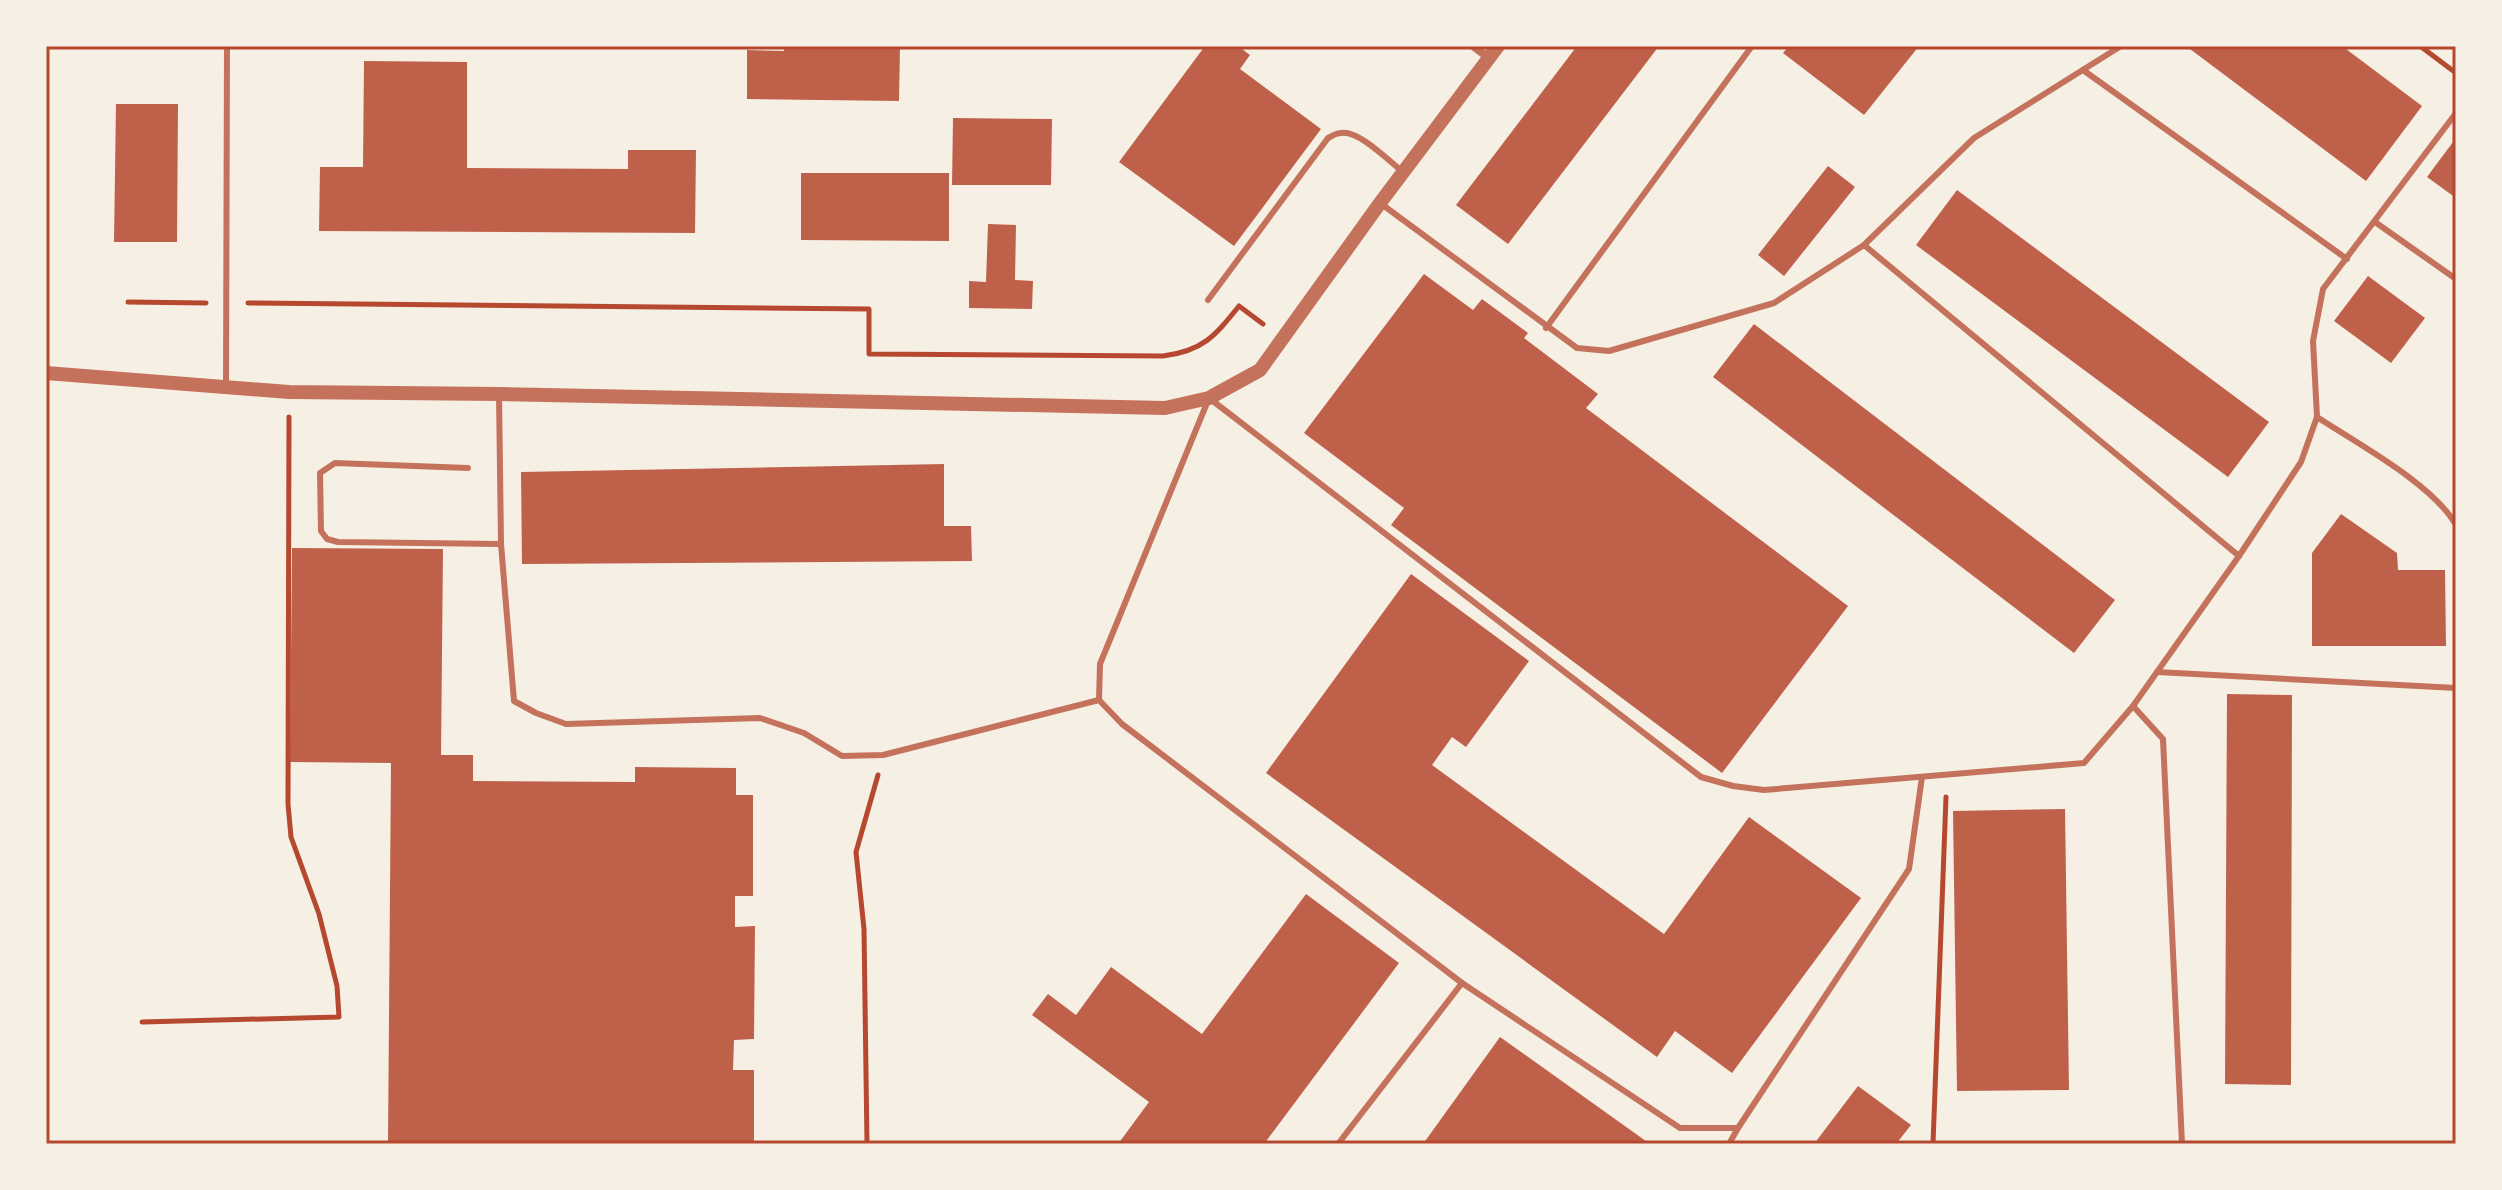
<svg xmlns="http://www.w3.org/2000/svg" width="2502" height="1190" font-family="'Golos Text',sans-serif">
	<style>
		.building { fill: #bf614a }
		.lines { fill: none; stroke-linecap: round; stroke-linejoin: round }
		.path { stroke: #b5482f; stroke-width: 5 }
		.service { stroke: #c5725c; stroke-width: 6 }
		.minor { stroke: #c5725c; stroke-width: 8 }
		.tertiary { stroke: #c5725c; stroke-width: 14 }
		.neatline { fill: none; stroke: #b5482f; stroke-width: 3 }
	</style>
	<rect width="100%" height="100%" fill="#f6efe4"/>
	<g class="building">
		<path d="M784 46H900L899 101 747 99V50L784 51Z"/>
		<path d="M1205 46H1238L1250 55 1240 69 1321 129 1234 246 1119 162Z"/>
		<path d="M1577 46H1659L1508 244 1456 205Z"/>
		<path d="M1789 46H1919L1864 115 1783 53Z"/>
		<path d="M2186 46H2342L2422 106 2366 181Z"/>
		<path d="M364 61 467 62V168L628 169V150H696L695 233 319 231 320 167H363Z"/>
		<path d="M116 104H178L177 242H114Z"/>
		<path d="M953 118 1052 119 1051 185H952Z"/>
		<path d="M2456 138V198L2427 177Z"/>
		<path d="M1828 166 1855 187 1784 276 1758 255Z"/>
		<path d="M801 173H949V241L801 240Z"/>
		<path d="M1957 190 2269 422 2228 477 1916 245Z"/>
		<path d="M988 224 1016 225 1015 280 1033 281 1032 309 969 308V281L986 282Z"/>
		<path d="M1424 274 1473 310 1482 299 1528 333 1524 338 1598 394 1586 408 1848 606 1722 773 1391 525 1404 508 1304 433Z"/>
		<path d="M2368 276 2425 318 2391 363 2334 321Z"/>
		<path d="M1754 324 2115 600 2074 653 1713 377Z"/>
		<path d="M944 464V526H971L972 561 522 564 521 472Z"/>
		<path d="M2341 514 2397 553 2398 570H2445L2446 646H2312V553Z"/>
		<path d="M292 548 443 549 441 755H473V781L635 782V767L736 768V795H753V896H735V927L755 926 754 1039 734 1040 733 1070H754V1144H388L391 763 290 762Z"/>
		<path d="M1411 574 1529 661 1466 747 1452 737 1432 765 1664 934 1749 817 1861 898 1732 1073 1675 1031 1657 1057 1266 773Z"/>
		<path d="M2227 694 2292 695 2291 1085 2225 1084Z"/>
		<path d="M2065 809 2069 1090 1957 1091 1953 811Z"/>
		<path d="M1306 894 1399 963 1264 1144H1118L1149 1102 1032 1015 1048 994 1076 1015 1111 967 1202 1034Z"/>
		<path d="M1500 1037 1650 1144H1423Z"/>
		<path d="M1858 1086 1911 1125 1896 1144H1814Z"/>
	</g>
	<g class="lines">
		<g class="path">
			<path d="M2420 46 2456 73"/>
			<path d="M128 302 206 303"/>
			<path d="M248 303 869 309V354L1163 356C1203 351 1215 336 1239 306L1263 324"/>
			<path d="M142 1022 339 1017 337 986 319 914 291 837 288 804 289 417"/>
			<path d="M867 1144 864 929 856 852 878 775"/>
			<path d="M1933 1144 1946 797"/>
		</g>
		<g class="service">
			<path d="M2083 70 2347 259"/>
			<path d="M1380 203 1577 348 1609 351 1774 303 1864 245 2239 556"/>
			<path d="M2375 222 2456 279"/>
			<path d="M1864 245 1974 138 2121 46"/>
			<path d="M1208 300 1328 138C1332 136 1336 133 1341 133 1359 130 1389 161 1403 172"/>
			<path d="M1546 328 1752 46"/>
			<path d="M226 386 227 46"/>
			<path d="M499 395 501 544 514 701 536 713 566 724 760 718 804 733 842 756 883 755 1099 700"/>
			<path d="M2317 417C2358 444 2433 484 2456 525"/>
			<path d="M468 468 335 463 320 473 321 531 327 539 338 542 501 544"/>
			<path d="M2157 672 2456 688"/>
			<path d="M2133 706 2163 739 2182 1144"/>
			<path d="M1922 777 1909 869 1738 1128H1680L1462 983 1122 724 1099 700 1100 664 1209 398 1701 777 1733 786 1764 790 2084 763 2133 706 2239 556 2301 462 2317 417 2313 341 2323 289 2456 113"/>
			<path d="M1338 1144 1462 983"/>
			<path d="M1729 1144 1738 1128"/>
		</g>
		<path class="minor" d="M1473 46 1489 58"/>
		<path class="tertiary" d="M46 373 289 392 499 394 1165 408 1209 398 1260 370 1380 203 1498 46"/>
	</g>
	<rect width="2502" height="1190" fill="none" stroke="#f6efe4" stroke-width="96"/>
	<rect x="48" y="48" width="2406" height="1094" class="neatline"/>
</svg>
